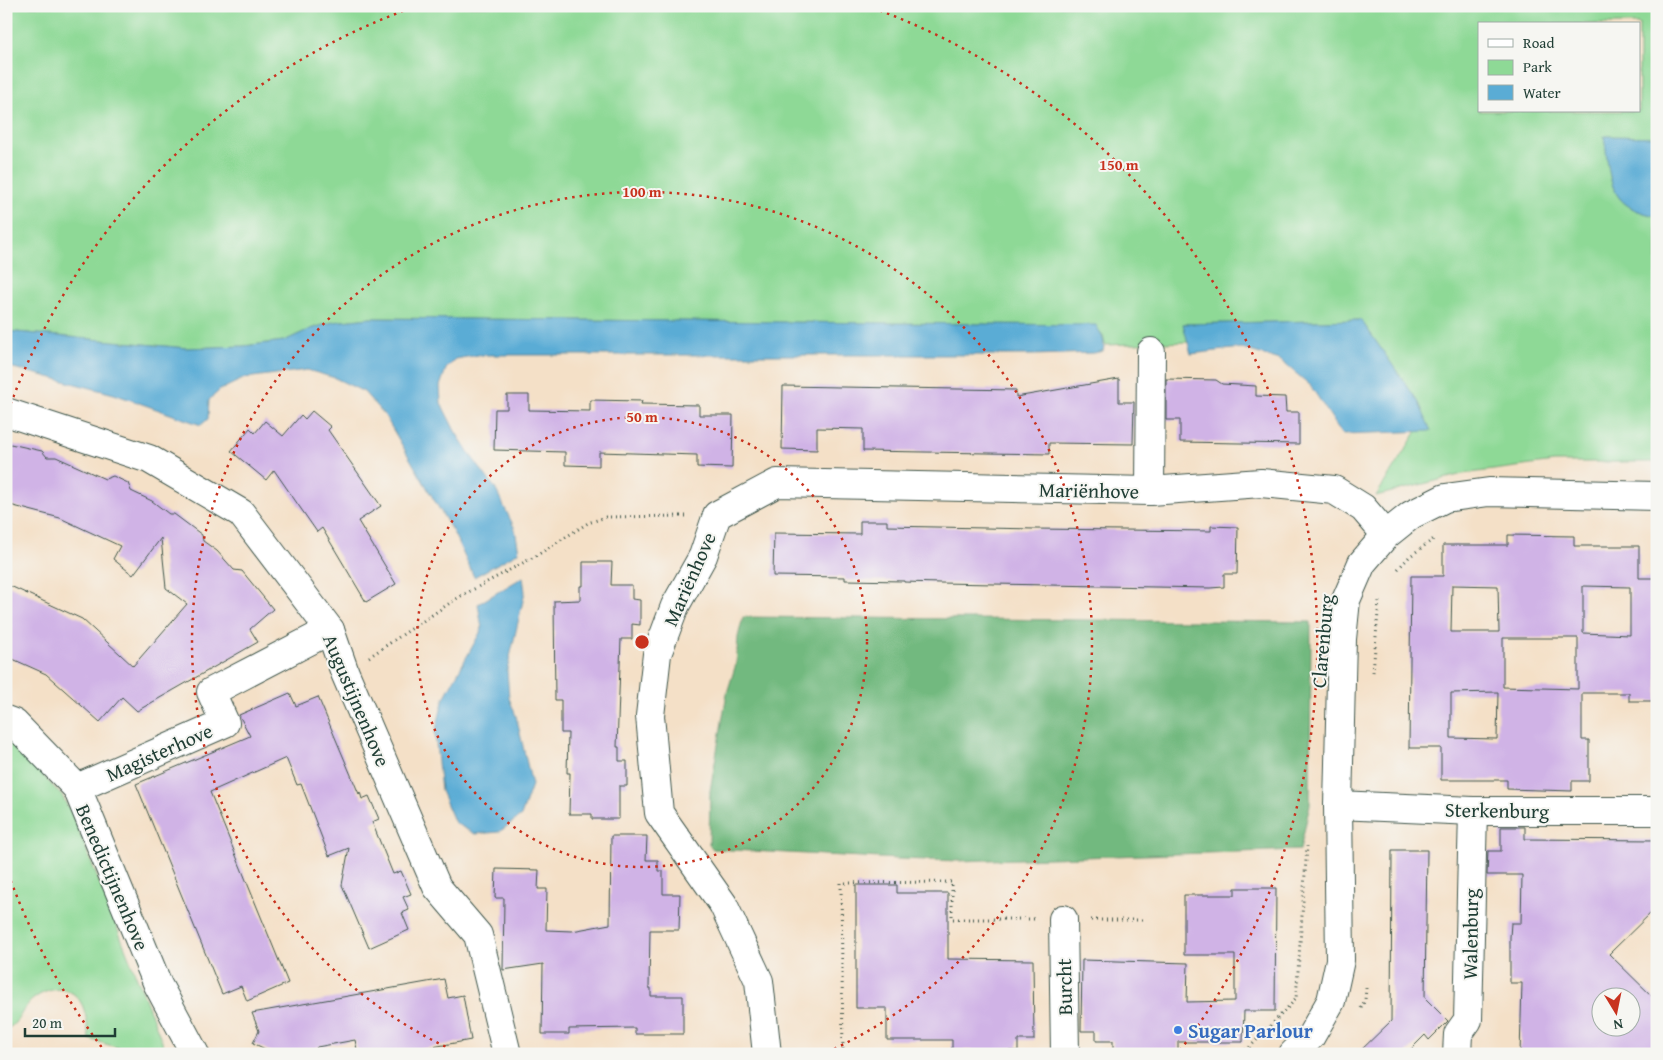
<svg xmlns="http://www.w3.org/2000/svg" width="1663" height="1060" font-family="'Gentium Book Plus',serif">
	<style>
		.green { fill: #8ed996; stroke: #568b65; fill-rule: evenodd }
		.forest { fill: #72b97f; stroke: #487b5a }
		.water { fill: #5aacd5; stroke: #3c7484 }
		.building { fill: #d0b3e6; fill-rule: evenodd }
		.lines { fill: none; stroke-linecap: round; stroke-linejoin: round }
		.minor-casing { stroke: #3f554a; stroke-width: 30 }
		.path { stroke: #3f554a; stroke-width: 3; stroke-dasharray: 1 4; stroke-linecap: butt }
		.minor { stroke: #fff; stroke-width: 28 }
		.ring { fill: none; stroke: #c8321e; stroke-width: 2.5; stroke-dasharray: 2.5 5 }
		.shop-dot { fill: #3f7fe0; stroke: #f6f6f2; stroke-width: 2 }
		.labels { text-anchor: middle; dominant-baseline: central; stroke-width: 4; stroke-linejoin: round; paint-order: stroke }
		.street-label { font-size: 20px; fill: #1f3d34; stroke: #f6f6f2 }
		.shop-label { font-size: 20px; font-weight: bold; fill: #366cbe; stroke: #f6f6f2; text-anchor: start }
		.centre { fill: #c8321e; stroke: #f6f6f2; stroke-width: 2.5 }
		.ring-label { font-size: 15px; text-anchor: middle; font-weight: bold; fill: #c8321e; stroke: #f6f6f2; stroke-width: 4; stroke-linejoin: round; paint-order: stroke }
	</style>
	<rect width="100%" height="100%" fill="#f6f6f2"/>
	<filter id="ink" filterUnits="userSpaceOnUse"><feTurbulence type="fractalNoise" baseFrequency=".02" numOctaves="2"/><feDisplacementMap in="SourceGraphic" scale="10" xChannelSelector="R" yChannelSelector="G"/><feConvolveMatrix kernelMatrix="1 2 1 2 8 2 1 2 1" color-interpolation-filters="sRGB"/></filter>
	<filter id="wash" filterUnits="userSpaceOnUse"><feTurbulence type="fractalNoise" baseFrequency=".0096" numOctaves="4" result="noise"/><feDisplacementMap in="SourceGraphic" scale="20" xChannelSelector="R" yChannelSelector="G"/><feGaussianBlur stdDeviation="1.12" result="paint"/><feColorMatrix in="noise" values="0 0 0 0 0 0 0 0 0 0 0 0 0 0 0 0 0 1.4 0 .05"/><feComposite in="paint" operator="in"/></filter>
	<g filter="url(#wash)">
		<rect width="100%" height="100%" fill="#f4e0c7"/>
		<g class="green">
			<path d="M6 6H1657V137L1604 136C1611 179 1606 207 1657 216V462H1554L1463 474 1376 496 1417 431 1430 430 1419 403 1361 320 1184 324 1188 342 1105 345 1103 336 1069 325 370 318 333 322 310 329 284 341 244 346 186 348 6 331ZM1479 24H1639V111H1479Z"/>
			<path d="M6 740 27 758 62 796 73 816 167 1054H148L142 1050 119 1048 89 1039C87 1027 87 1012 80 1001 68 982 42 989 29 1003 20 1012 19 1024 6 1029Z"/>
		</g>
		<path class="forest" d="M743 617 1311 622 1310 804 1300 850 958 861 899 859 713 849 709 845 710 791 727 693 736 664 738 637Z"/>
		<g class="water">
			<path d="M1604 136 1657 137V216C1606 207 1611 179 1604 136Z"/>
			<path d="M370 318 1096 325C1101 334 1106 341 1103 351L1094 353 1032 355H478L456 359 446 369 440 386 441 403 455 431 471 456 495 488 515 529 519 552 474 577 454 534 385 416 364 392 335 378 307 370 245 378 220 390 209 400 208 419 201 425 114 394 6 366V331L186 348 244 346 284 341 310 329 333 322Z"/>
			<path d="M1361 320 1419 403 1431 431 1342 434 1310 385 1280 360 1241 348 1191 354 1183 324Z"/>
			<path d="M523 577 525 592 507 670 509 698 516 716 532 785 521 816 499 832 475 834 455 823 441 791 435 733 444 698 482 629 478 604Z"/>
		</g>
		<g id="blocks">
			<g class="building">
				<path d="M1119 379V402H1134L1133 444 1049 443V454L863 451V429L817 428V450L782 449 783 386 1016 390V397Z"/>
				<path d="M1166 379 1216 380 1222 384 1256 386V396L1285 397 1286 412H1299V444L1180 442V420H1166Z"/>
				<path d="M507 395H529V410L590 411V400L642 401 641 404 699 405V415H733L732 468 697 467V455L599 452V466L565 465V452L494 450 495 409H507Z"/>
				<path d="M312 411 331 427 328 430 381 506 358 521 396 584 366 602 322 528 317 532 274 470 266 480 231 451 250 428 255 433 265 421 283 436 301 415 305 419Z"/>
				<path d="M6 443 42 451 47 457H56L105 479 113 476 128 483 131 491 152 501 169 514H174L202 535 203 541 217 551 234 570 242 571 273 609 250 629 258 642 137 711 122 697 100 722 46 674 6 656V584L82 619 133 666 187 604 166 588 161 538 133 575 113 559 120 546 60 518 6 504Z"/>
				<path d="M860 521H887V526L1035 529 1211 531V526L1238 527 1237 574H1224V587L1210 588 940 583 904 582V581L845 580V577L773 576 774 533 860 534Z"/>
				<path d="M1508 535 1574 536V546H1639V578H1657V701H1629V693H1582V740H1589V781H1572V791L1507 789V780H1441V748H1409L1411 576H1443V545H1508ZM1452 585 1498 586 1499 632H1451ZM1583 586 1630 587V635L1583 633ZM1503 638H1578V689L1503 687ZM1498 692 1497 739 1451 738V693Z"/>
				<path d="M583 562H612L611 585H632V599L640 600V625L632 624V639H621L617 747H619V761H627V786H619V819H592V814H569L570 773H567L568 733H561V700H555L554 601 580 600V586H583Z"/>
				<path d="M290 693 296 706 318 697 359 794 360 792 362 799 369 796 379 819 372 822 393 874 401 871 411 894 403 897 409 910 402 913 409 930 369 948 342 885 349 848 329 856 301 784 297 785 286 758 210 792 288 983 247 1001 241 986 222 994 136 784 250 736 239 715Z"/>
				<path d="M1501 827H1525V839L1657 840V907L1609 954 1657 1001V1054H1520L1522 983H1510V937L1511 923H1521L1522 875H1487L1488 851H1501ZM1600 998H1630V1028H1600Z"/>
				<path d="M611 836H647L646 860H658V871H663V894H680L679 930H650L649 988H651V996H683V1034H635V1028L569 1029V1034H542L543 964 503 970 504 898H495L496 869 539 870 538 889H547L546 930 572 931 610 924Z"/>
				<path d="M1392 850H1427L1425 998 1448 1021 1429 1040 1425 1035 1406 1054H1357L1391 1021Z"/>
				<path d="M856 885H897V893H948V959L1033 960 1034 1040H1018V1051L952 1050V1040H887V1008H856Z"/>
				<path d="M1235 888H1276L1275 1011H1244L1243 1042H1178V1052L1113 1051V1041H1096V1031H1081L1082 960 1188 963 1187 1002 1235 1001V955H1184V895H1235Z"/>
				<path d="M444 979 448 998 463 995 471 1040 394 1054H358L355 1040 317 1047 313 1054H275L253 1043 259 1031 252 1013Z"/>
			</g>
		</g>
	</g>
	<g filter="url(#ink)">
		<use href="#blocks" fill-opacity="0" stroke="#3f554a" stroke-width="1"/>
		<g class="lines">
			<g class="minor-casing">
				<g id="minor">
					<path d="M6 412 149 459 241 513 330 630 345 673 437 887 478 935 507 1054"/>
					<path d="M1150 491 1151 352"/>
					<path d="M6 720 14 723 77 788 158 985 195 1054"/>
					<path d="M77 788 225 723 211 692 330 630"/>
					<path d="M1338 805 1473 811H1657"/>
					<path d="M1063 919 1065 1054"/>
					<path d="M767 1054 759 981 723 904 659 813 650 716 657 654 675 606 703 556 717 515 777 483 1150 491 1261 483 1334 490 1363 508 1386 535"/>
					<path d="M1293 1054 1311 1036 1331 1001 1340 960 1338 805 1342 639 1346 600 1362 563 1386 535 1411 515 1445 498 1489 492 1657 496"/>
					<path d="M1457 1054 1458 1034 1468 1020 1473 811"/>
				</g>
			</g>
			<g class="path">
				<path d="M1398 569 1409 557 1435 538"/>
				<path d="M369 657 459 597 534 557 588 523 606 517 686 516"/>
				<path d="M1373 672 1379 601"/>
				<path d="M1091 920H1144"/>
				<path d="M1361 1008 1365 1000 1366 988"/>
				<path d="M796 1051 840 1054"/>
				<path d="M843 1054 841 883 952 882V919H1035"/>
				<path d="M1236 1054 1248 1049 1296 999 1307 846"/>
			</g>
			<use href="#minor" class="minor"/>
		</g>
	</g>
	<g class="ring">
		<circle cx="642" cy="642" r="225"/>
		<path d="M459 1053A450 450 0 1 1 825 1053"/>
		<path d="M106 1053A675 675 0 0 1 8 873M8 411A675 675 0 0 1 411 8M873 8A675 675 0 0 1 1178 1053"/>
	</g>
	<circle class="shop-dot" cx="1178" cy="1030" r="5"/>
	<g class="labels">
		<g class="street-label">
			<text transform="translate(1089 490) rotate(1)">Mariënhove</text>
			<text transform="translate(689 579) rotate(-66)">Mariënhove</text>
			<text transform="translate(1322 641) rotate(-85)">Clarenburg</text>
			<text transform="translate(357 700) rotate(67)">Augustijnenhove</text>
			<text transform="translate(159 752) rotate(-24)">Magisterhove</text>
			<text transform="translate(1497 810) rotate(1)">Sterkenburg</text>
			<text transform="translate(113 877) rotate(67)">Benedictijnenhove</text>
			<text transform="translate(1470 934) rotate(-89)">Walenburg</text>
			<text transform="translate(1064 987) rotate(-91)">Burcht</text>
		</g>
		<g class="shop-label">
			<text x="1188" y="1030">Sugar Parlour</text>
		</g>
	</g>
	<circle cx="642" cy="642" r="8" class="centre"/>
	<g class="ring-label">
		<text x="1119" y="170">150 m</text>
		<text x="642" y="197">100 m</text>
		<text x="642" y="422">50 m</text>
	</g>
	<rect width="1663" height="1060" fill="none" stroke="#f6f6f2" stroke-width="25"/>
	<rect x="1478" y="22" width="162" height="90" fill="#f6f6f2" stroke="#a0aca6"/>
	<rect x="1488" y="39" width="25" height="8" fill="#ffffff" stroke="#a0aca6"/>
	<text x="1523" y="48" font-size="15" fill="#1f3d34">Road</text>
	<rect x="1488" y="60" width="25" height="15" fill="#8ed996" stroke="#a0aca6"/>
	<text x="1523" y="72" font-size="15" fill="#1f3d34">Park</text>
	<rect x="1488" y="85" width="25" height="15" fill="#5aacd5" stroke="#a0aca6"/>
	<text x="1523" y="98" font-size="15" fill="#1f3d34">Water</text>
	<g transform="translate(1616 1012) rotate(170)"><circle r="24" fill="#f6f6f2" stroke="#a0aca6"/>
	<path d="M0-4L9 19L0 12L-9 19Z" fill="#c8321e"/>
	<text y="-8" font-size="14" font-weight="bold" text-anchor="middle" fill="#1f3d34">N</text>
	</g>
	<path d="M25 1028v8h90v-8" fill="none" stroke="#1f3d34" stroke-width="2.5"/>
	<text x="32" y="1028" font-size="15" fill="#1f3d34" stroke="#f6f6f2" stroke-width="4" paint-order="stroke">20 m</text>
</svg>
